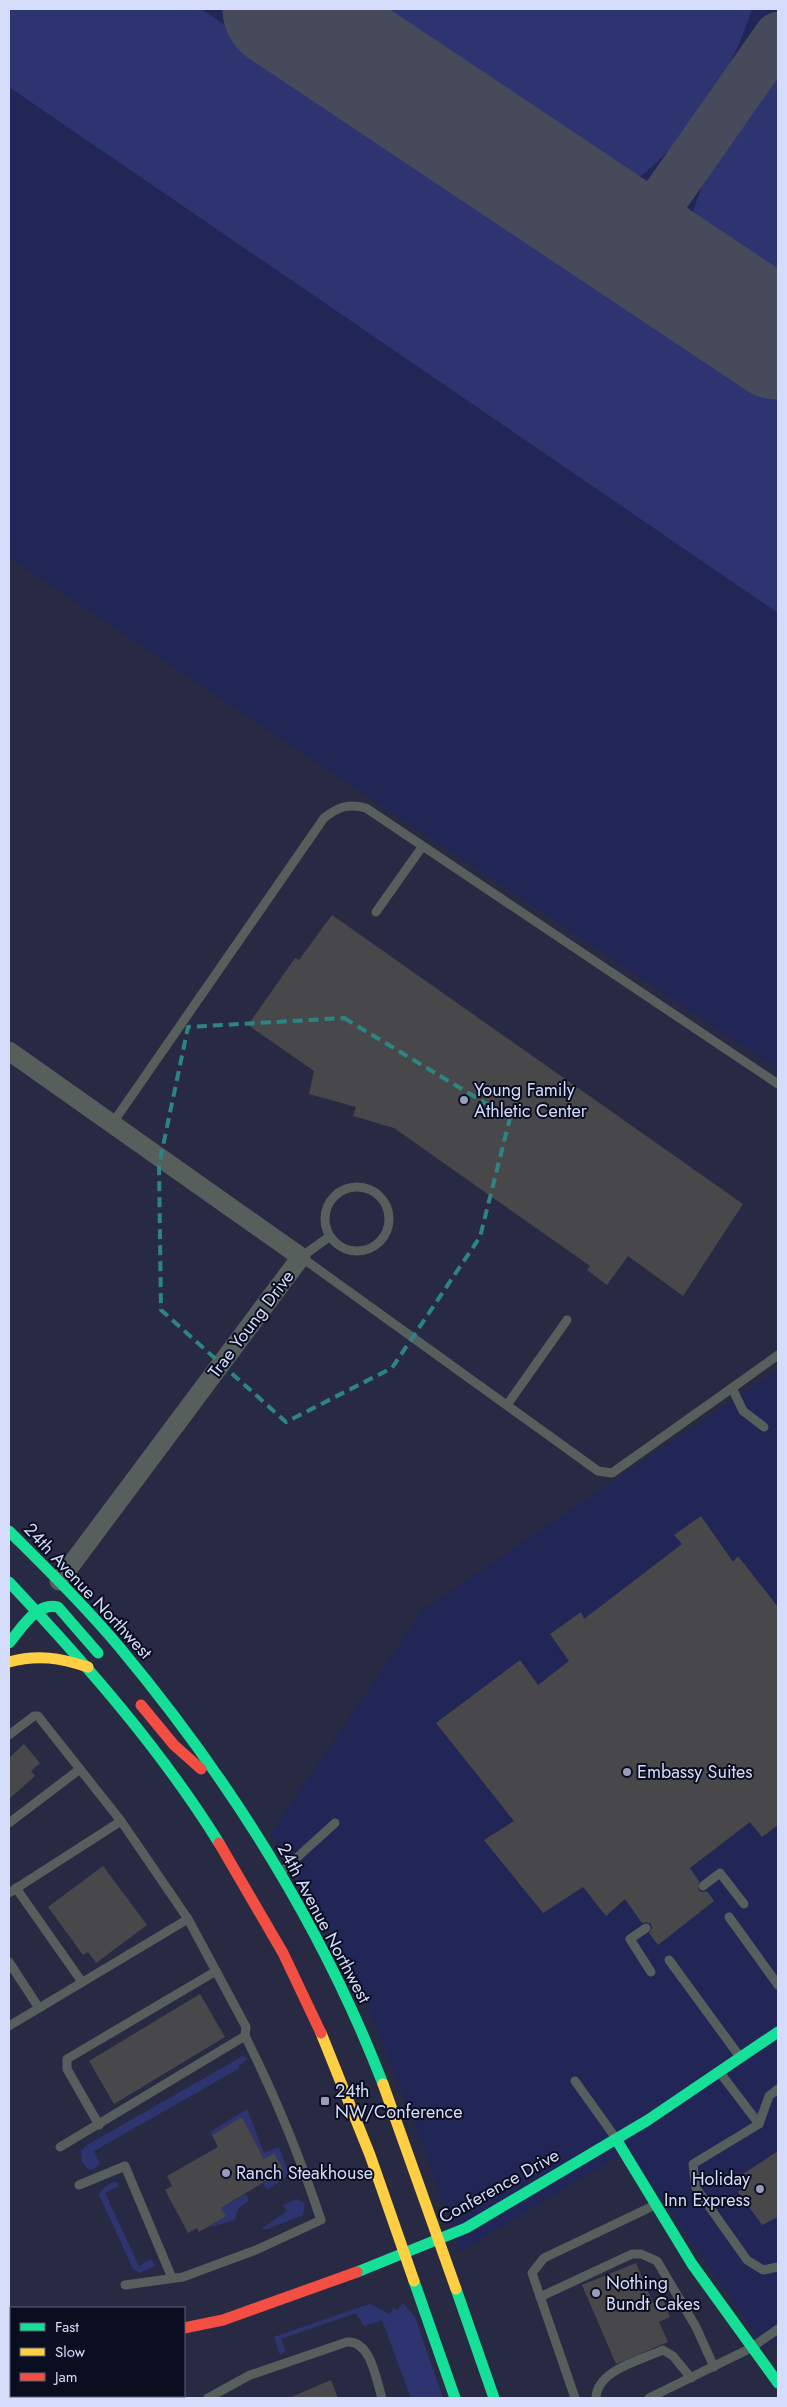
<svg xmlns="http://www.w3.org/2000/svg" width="787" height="2407" font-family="Jost,sans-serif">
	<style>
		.built { fill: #222656 }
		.green { fill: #2e346f }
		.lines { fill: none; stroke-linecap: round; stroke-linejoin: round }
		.taxiway { stroke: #464a5a; stroke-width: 48 }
		.runway { stroke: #464a5a; stroke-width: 119 }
		.building { fill: #48484a }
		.lane { stroke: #575f5d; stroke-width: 9 }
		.street { stroke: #575f5d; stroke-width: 19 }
		.fast { stroke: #16e098; stroke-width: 11 }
		.slow { stroke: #ffcf43; stroke-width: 11 }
		.jam { stroke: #f24e42; stroke-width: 11 }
		.marked { fill: none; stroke: #2d8583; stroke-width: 4; stroke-dasharray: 10 6; stroke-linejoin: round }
		.poi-dot { fill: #989eb9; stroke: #0b0e21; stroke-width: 2 }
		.labels { text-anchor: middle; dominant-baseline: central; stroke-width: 4; stroke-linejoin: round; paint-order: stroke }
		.poi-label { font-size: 18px; fill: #d5dcf9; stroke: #0b0e21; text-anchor: start }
		.street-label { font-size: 18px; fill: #d5dcf9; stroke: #0b0e21 }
	</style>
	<rect width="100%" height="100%" fill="#282a43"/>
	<g class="built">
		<path d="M9 9H778V1069L9 557Z"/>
		<path d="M778 1370V2339L765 2348 628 2150 460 2252 425 2150 355 1974 271 1833 423 1610Z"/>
	</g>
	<g class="green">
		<path d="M9 9H201L778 393V613L9 87Z"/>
		<path d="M347 9H752C732 74 680 155 620 190Z"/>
		<path d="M778 69V296L685 234 704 180 731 131Z"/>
		<path d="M243 2056 248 2059 239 2065 240 2068 94 2151 100 2164 93 2169H88L82 2162 81 2151 87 2145Z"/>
		<path d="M247 2109 264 2153 279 2147 289 2175 267 2190 263 2183 284 2170 274 2153 264 2159 242 2117 212 2135 210 2132Z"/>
		<path d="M113 2182H116L119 2186 105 2193 139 2266 151 2259 156 2266 140 2273 133 2269 129 2260 99 2195 102 2189Z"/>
		<path d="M246 2194 249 2200 238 2209 235 2220 207 2228 225 2216 221 2208Z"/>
		<path d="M297 2199 305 2203 303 2215 268 2229H261L287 2211 283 2205Z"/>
		<path d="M403 2303 415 2317 443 2398H411L382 2320 364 2326 356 2313 281 2339 286 2351 280 2355 274 2337 369 2304 390 2314 393 2308 397 2310Z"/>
	</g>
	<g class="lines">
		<path class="taxiway" d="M633 243 778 36"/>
		<path class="runway" d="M282 9 778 340"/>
	</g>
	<g class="building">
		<path d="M332 915 743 1204 683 1296 628 1256 607 1285 587 1270 590 1266 394 1128 353 1116 356 1107 309 1094 314 1071 248 1025 295 958 299 960Z"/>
		<path d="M701 1516 733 1562 738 1556 778 1607V1825L762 1837 750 1822 690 1868 699 1881 698 1889 701 1892 707 1891 714 1901 658 1945 649 1933 652 1928 651 1924 646 1922 642 1923 625 1899 606 1916 583 1887 543 1913 484 1840 514 1821 436 1723 520 1660 538 1685 569 1661 550 1634 581 1612 584 1619 682 1544 674 1535Z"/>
		<path d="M24 1744 40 1763 31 1771 35 1776 9 1799V1758Z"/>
		<path d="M103 1866 147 1925 96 1963 88 1952 83 1955 48 1907Z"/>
		<path d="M200 1994 225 2037 114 2104 89 2061Z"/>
		<path d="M242 2117 264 2159 274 2153 284 2170 221 2208 226 2216 199 2232 197 2228 188 2233 165 2190 172 2186 167 2176 218 2147 212 2135Z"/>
		<path d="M778 2151V2217L762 2225 738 2192 744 2187 737 2178Z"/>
		<path d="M636 2263 653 2303 663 2299 670 2317 659 2322 668 2342 616 2364 582 2285Z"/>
		<path d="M331 2380 338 2398H289Z"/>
	</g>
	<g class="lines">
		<g class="lane">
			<path d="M376 912 422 847"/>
			<path d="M112 1124 324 818C338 807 348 803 366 808L778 1084"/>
			<circle cx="357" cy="1219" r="32"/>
			<path d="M329 1237 301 1257 598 1471 612 1473 732 1388 743 1411 764 1427"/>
			<path d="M732 1388 778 1355"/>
			<path d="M507 1405 567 1320"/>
			<path d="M9 1735 34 1716H38L121 1821"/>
			<path d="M9 1823 80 1769"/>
			<path d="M280 1873 335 1823"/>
			<path d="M703 1886 720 1873 744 1904"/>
			<path d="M16 1888 82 1982"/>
			<path d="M9 1893 121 1821 188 1919 246 2027 245 2036 60 2147"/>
			<path d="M729 1917 778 1985"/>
			<path d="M646 1928 630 1939 651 1972"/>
			<path d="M669 1960 740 2057"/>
			<path d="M9 1962 39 2008"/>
			<path d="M9 2026 188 1919"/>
			<path d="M721 2074 759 2124"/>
			<path d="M575 2081 615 2137"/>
			<path d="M778 2089 769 2096 759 2124 693 2164 696 2188 747 2260 763 2270 778 2267"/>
			<path d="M99 2125 67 2069V2059L216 1971"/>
			<path d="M79 2185 125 2166 172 2278"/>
			<path d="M125 2285 183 2277 256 2250 321 2220C300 2157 275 2095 245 2036"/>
			<path d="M540 2297 632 2254H641L657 2261 696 2327 714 2367"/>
			<path d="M208 2398 250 2375 347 2342C371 2340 376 2380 382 2398"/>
			<path d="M575 2398 532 2273 544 2258 653 2206"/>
			<path d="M596 2398C597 2370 641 2360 663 2350L673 2356 691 2378"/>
			<path d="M649 2398 751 2348 778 2329"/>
		</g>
		<g class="street">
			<path d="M9 1051 301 1257 59 1581"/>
			<path d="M171 2396 173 2398"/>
		</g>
		<g class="fast">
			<path d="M9 1531C47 1569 86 1607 121 1649 229 1779 322 1926 383 2084"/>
			<path d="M9 1582C85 1663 160 1748 219 1843"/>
			<path d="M9 1643C22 1628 36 1602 58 1607L98 1653"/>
			<path d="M616 2139 692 2264 778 2383"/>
			<path d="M357 2272 466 2228 648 2120 778 2032"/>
			<path d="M414 2281 455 2398"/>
			<path d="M456 2289 494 2398"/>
		</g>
		<g class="slow">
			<path d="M9 1662C38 1654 60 1658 88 1667"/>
			<path d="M321 2033 370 2155 414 2281"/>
			<path d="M383 2084 456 2289"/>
			<path d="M9 2394 11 2393"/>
		</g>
		<g class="jam">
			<path d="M141 1705 174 1745 201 1769"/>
			<path d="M219 1843 283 1953 321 2033"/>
			<path d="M184 2328 223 2320 357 2272"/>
		</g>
	</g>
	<path class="marked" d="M344 1018 510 1118 480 1237 392 1368 286 1422 161 1310 159 1165 188 1027Z"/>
	<g class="poi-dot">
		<circle cx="464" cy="1100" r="5"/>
		<circle cx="627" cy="1772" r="5"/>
		<rect x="320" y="2096" width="10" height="10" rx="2.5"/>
		<circle cx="226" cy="2173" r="5"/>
		<circle cx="760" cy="2189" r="5"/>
		<circle cx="596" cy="2293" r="5"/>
	</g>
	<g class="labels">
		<g class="poi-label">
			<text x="474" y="1090">Young Family<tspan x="474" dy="21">Athletic Center</tspan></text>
			<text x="637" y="1772">Embassy Suites</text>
			<text x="335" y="2091">24th<tspan x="335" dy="21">NW/Conference</tspan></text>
			<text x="236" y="2173">Ranch Steakhouse</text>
			<text x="750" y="2179" text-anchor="end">Holiday<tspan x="750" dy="21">Inn Express</tspan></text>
			<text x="606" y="2283">Nothing<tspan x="606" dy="21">Bundt Cakes</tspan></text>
		</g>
		<g class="street-label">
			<text transform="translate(251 1324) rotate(-53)">Trae Young Drive</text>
			<text transform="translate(88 1591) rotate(47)">24th Avenue Northwest</text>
			<text transform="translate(324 1923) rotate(62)">24th Avenue Northwest</text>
			<text transform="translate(499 2186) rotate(-29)">Conference Drive</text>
		</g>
	</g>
	<rect width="787" height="2407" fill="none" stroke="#d5dcf9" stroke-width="20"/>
	<rect x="10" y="2307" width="175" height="90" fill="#0b0e21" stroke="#5c6077"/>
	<rect x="20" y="2323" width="25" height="8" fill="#16e098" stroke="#5c6077"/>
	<text x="55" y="2332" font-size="15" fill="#d5dcf9">Fast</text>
	<rect x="20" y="2348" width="25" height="8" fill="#ffcf43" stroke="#5c6077"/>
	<text x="55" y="2357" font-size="15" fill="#d5dcf9">Slow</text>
	<rect x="20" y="2373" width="25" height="8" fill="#f24e42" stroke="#5c6077"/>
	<text x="55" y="2382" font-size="15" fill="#d5dcf9">Jam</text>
</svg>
